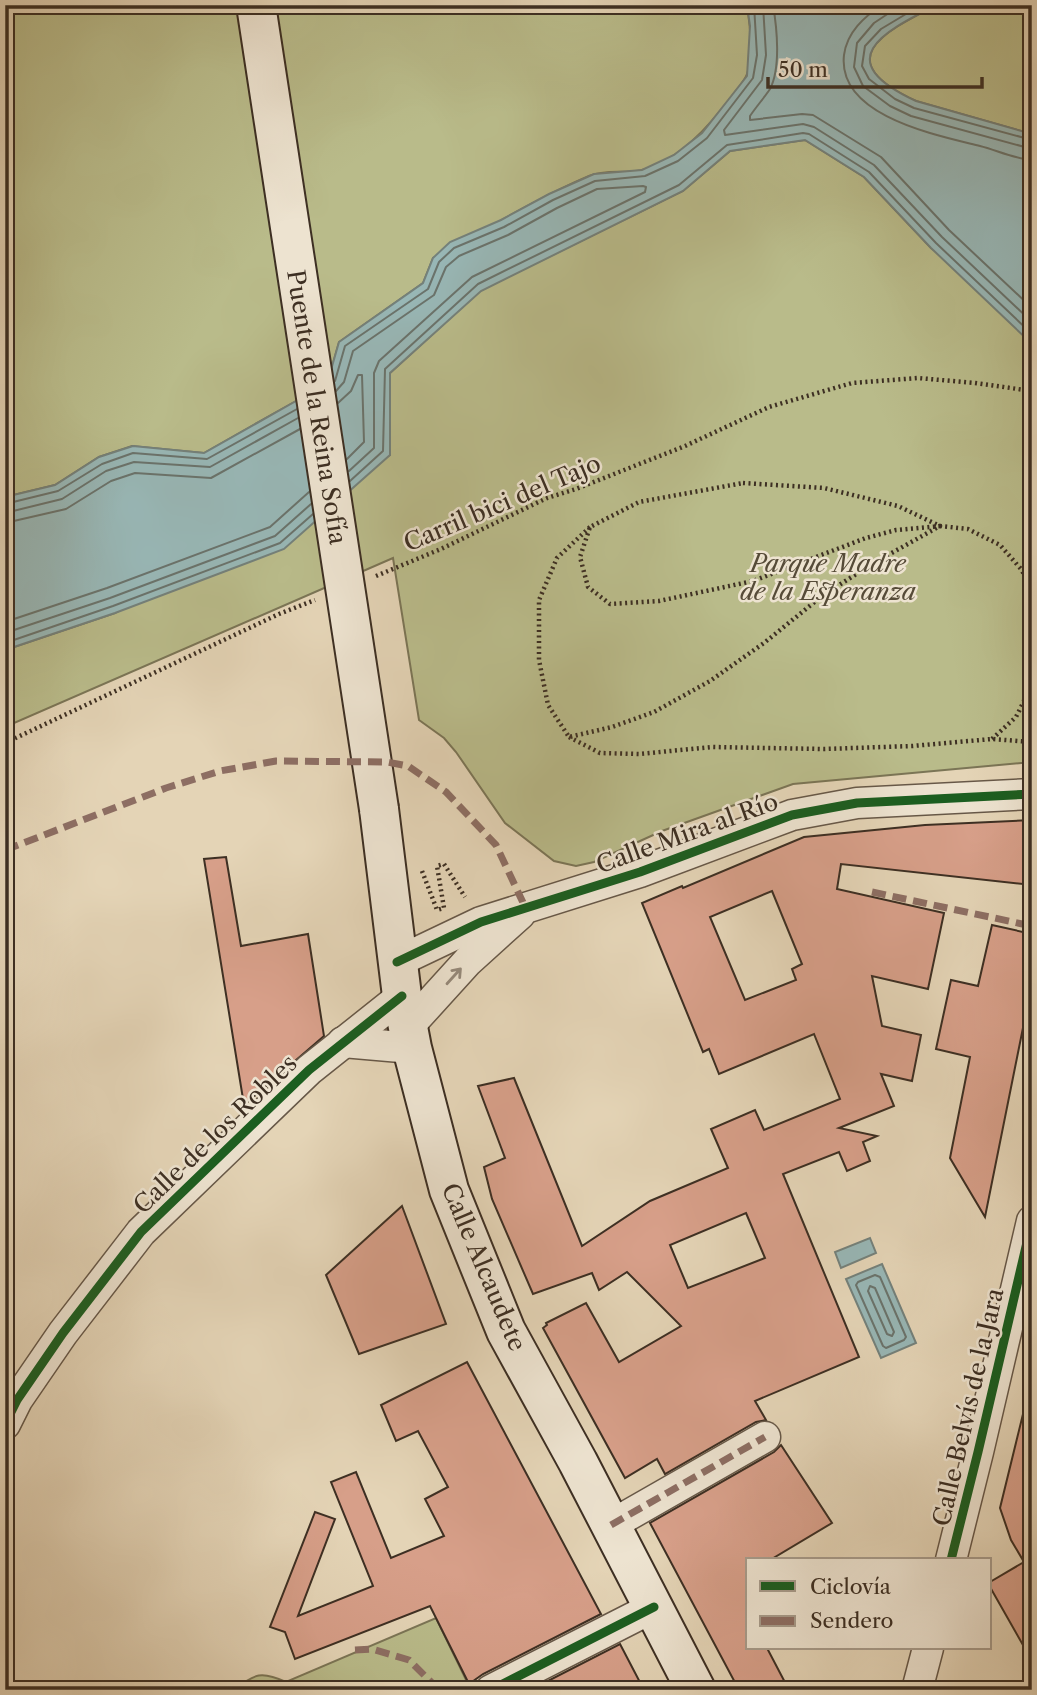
<svg xmlns="http://www.w3.org/2000/svg" width="1037" height="1695" font-family="'Libre Caslon Text',serif">
	<style>
		.green { fill: #b9bb8a; stroke: #7b7556; stroke-width: 2 }
		.water { fill: #98b7b6; stroke: #74817b; stroke-width: 2 }
		.lines { fill: none; stroke-linecap: round; stroke-linejoin: round }
		.shore { stroke: #6a736c; stroke-width: 2 }
		.building { fill: #d79f89; stroke: #3d2f23; stroke-width: 2; fill-rule: evenodd }
		.minor-casing { stroke: #675848; stroke-width: 33 }
		.secondary-casing { stroke: #3d2f23; stroke-width: 42 }
		.path { stroke: #3d2f23; stroke-width: 4.5; stroke-dasharray: 2 3.5; stroke-linecap: butt }
		.minor { stroke: #ede3d0; stroke-width: 30 }
		.secondary { stroke: #ede3d0; stroke-width: 38 }
		.secondary-bridge-casing { stroke: #3d2f23; stroke-width: 42; stroke-linecap: butt }
		.secondary-bridge { stroke: #ede3d0; stroke-width: 38 }
		.quiet { stroke: #8d6e63; stroke-width: 7; stroke-dasharray: 14 7; stroke-linecap: butt }
		.cycleway-casing { stroke: #ede3d0; stroke-width: 13 }
		.cycleway { stroke: #1b5e20; stroke-width: 9 }
		.oneway { stroke: #95897a }
		.labels { text-anchor: middle; dominant-baseline: central; stroke-width: 5; stroke-linejoin: round; paint-order: stroke }
		.street-label { font-size: 24px; fill: #3d2f23; stroke: #ede3d0 }
		.park-label { font-size: 24px; font-style: italic; fill: #564b38; stroke: #ede3d0 }
	</style>
	<rect width="100%" height="100%" fill="#e4d4b6"/>
	<filter id="stains"><feTurbulence type="fractalNoise" baseFrequency=".00286" numOctaves="4"/><feColorMatrix values="0 0 0 0 .2 0 0 0 0 .09 0 0 0 0 .02 0 0 0 .5 -.17"/></filter>
	<radialGradient id="worn" r=".72"><stop offset=".6" stop-color="#630" stop-opacity="0"/><stop offset="1" stop-color="#630" stop-opacity=".3"/></radialGradient>
	<g class="green">
		<path d="M5 5H747C750 26 754 54 747 74 744 82 736 90 732 96 709 126 680 160 642 170 625 174 605 169 589 176 535 199 485 230 433 258L423 283 339 342 329 377 296 401 204 453 132 446 99 457 55 485 5 497Z"/>
		<path d="M937 5H1032V134L916 101C830 61 880 33 937 5Z"/>
		<path d="M805 140 864 177 931 248 1032 320V762L793 784 662 831 594 862 576 866 554 861 505 823 456 752 444 738 419 720 393 558 5 727V650L115 613 390 455V373L481 290 683 191 730 151Z"/>
		<path d="M436 1618 471 1690H234C255 1673 262 1671 286 1682Z"/>
	</g>
	<g class="water">
		<path d="M747 5H937C880 33 830 61 916 101L1032 134V344L931 248 864 177 805 140 730 151 683 191 481 291 390 373V455L284 549 115 613 5 650V497L55 485 99 457 133 446 204 453 296 401 329 377 339 342 423 283 433 258 450 242 501 220 549 194 594 174 642 170 674 155 702 133 747 76 750 26Z"/>
		<path d="M870 1238 876 1253 841 1268 835 1252Z"/>
		<path d="M882 1264 916 1343 881 1358 846 1279Z"/>
	</g>
	<g class="lines">
		<g class="shore">
			<path d="M763 5 766 55 762 80 724 130 725 135 803 124 814 127 874 165 942 237 1032 322"/>
			<path d="M773 5C777 28 781 68 770 89 764 98 756 107 750 116V120L802 114 813 115 881 157 949 230 1032 308"/>
			<path d="M882 5C864 17 847 32 844 55 837 116 936 135 980 146 996 150 1015 159 1032 160"/>
			<path d="M901 5 874 23 857 43 854 67 863 86 890 106 911 116 1032 149"/>
			<path d="M921 5 881 29 865 46 862 66 869 79 895 99 914 108 1032 140"/>
			<path d="M335 381 345 346 428 289 439 262 454 248 504 227 553 200 595 181 645 176 678 161 707 138 753 78 757 55 754 5"/>
			<path d="M336 391 344 382 353 351 434 295 446 267 459 256 508 235 557 208 597 189 643 186 646 187 645 192 472 277 379 361 374 373V448L349 471"/>
			<path d="M338 403 351 391 358 375H362L364 442 347 459"/>
			<path d="M350 481 383 451 385 369 478 284 679 185 727 145 803 133 809 134 869 172 936 243 1032 334"/>
			<path d="M5 504 58 491 102 464 133 453 207 459 297 409"/>
			<path d="M5 513 62 499 106 471 134 462 210 467 298 418"/>
			<path d="M5 523 66 509 111 481 135 473 211 478 300 429"/>
			<path d="M5 622 107 588 270 527 309 492"/>
			<path d="M5 633 110 598 275 536 311 504"/>
			<path d="M5 643 113 606 280 543 313 514"/>
			<path d="M875 1275 880 1277 906 1337 904 1340 886 1348 883 1346 856 1285 858 1282Z"/>
			<path d="M870 1286 875 1288 894 1332 892 1336 887 1334 868 1291Z"/>
		</g>
	</g>
	<g class="building">
		<path d="M1032 820V885L841 864 837 889 944 913 928 989 872 976 882 1026 921 1035 912 1081 881 1074 894 1106 839 1128 877 1136 863 1142 870 1161 847 1171 839 1152 783 1174 859 1357 755 1401 766 1420 756 1422 665 1474 657 1459 625 1478 543 1328 547 1325 546 1323 586 1303 619 1362 681 1326 627 1272 599 1290 592 1273 533 1294 492 1199 484 1167 505 1158 478 1086 514 1078 582 1246 650 1201 728 1168 711 1129 755 1110 764 1130 840 1099 814 1034 719 1074 709 1049 703 1052 642 903 682 886 683 888 804 837 925 825ZM772 891 802 964 792 969 796 980 745 1000 710 917ZM746 1213 765 1258 688 1288 670 1245Z"/>
		<path d="M226 857 241 946 308 934 324 1036 244 1105 204 859Z"/>
		<path d="M992 925 1032 934V983L985 1217 950 1158 970 1057 936 1049 951 980 978 986Z"/>
		<path d="M402 1206 446 1324 359 1354 326 1275Z"/>
		<path d="M467 1362 601 1614 483 1674 469 1684 430 1606 295 1659 285 1632 270 1627 315 1512 335 1519 298 1616 373 1586 331 1482 356 1472 391 1558 444 1536 425 1499 448 1487 418 1431 396 1441 381 1405Z"/>
		<path d="M1023 1414 1032 1415V1661L990 1587V1582L1024 1562 1011 1540 1000 1508Z"/>
		<path d="M781 1445 832 1523 770 1560H748V1648H767L789 1690H739L650 1523 774 1452Z"/>
		<path d="M620 1644 644 1690H537L536 1687Z"/>
	</g>
	<g class="lines">
		<g class="minor-casing">
			<g id="minor">
				<path d="M397 962 481 922 640 872 792 815 857 803 1032 794"/>
				<path d="M408 1027 468 961 520 914"/>
				<path d="M343 1042 412 1048"/>
				<path d="M5 1424 17 1400 63 1333 141 1232 309 1070 402 996"/>
				<path d="M611 1525 765 1437"/>
				<path d="M951 1560 978 1452 1032 1221"/>
				<path d="M491 1690 654 1607"/>
				<path d="M917 1690 928 1648"/>
			</g>
		</g>
		<g class="secondary-casing">
			<path id="secondary" d="M379 809 402 996 412 1048 449 1190 506 1331 578 1462 696 1690"/>
		</g>
		<g class="path">
			<path d="M743 483 824 488 898 506 940 526 896 530 866 538 753 581 659 601 610 604 588 587 580 557 590 527 639 502Z"/>
			<path d="M590 527 557 558 539 600V660L548 705 569 737 612 727 654 712 710 681 764 643 822 596 872 564 940 526 968 529 1000 545 1021 569 1032 589"/>
			<path d="M376 576 441 549 547 498 576 489 685 446 769 407 852 383 918 378 975 383 1032 391"/>
			<path d="M569 737 600 753 639 754 712 747 824 749 912 746 992 739 1032 742"/>
			<path d="M992 739 1016 717 1024 701 1032 653"/>
			<path d="M5 743 279 614 315 600"/>
			<path d="M422 871 437 910 444 908 437 866 444 864 465 897"/>
		</g>
		<use href="#minor" class="minor"/>
		<use href="#secondary" class="secondary"/>
		<g class="secondary-bridge-casing">
			<path id="secondary-bridge" d="M256 5 379 809"/>
		</g>
		<use href="#secondary-bridge" class="secondary-bridge"/>
		<g class="quiet">
			<path d="M5 850 166 788 220 771 276 761 387 762 408 766 446 792 496 845 526 909"/>
			<path d="M872 892 1032 926"/>
			<path d="M611 1525 765 1437"/>
			<path d="M355 1650 372 1649 409 1660 439 1690"/>
		</g>
		<g class="cycleway-casing">
			<g id="cycleway">
				<path d="M397 962 481 922 640 872 792 815 857 803 1032 794"/>
				<path d="M5 1424 17 1400 63 1333 141 1232 309 1070 402 996"/>
				<path d="M951 1560 978 1452 1032 1221"/>
				<path d="M491 1690 654 1607"/>
			</g>
		</g>
		<use href="#cycleway" class="cycleway"/>
	</g>
	<defs><path id="oneway-shaft" d="M-6 0H5M1.5-3L5.5 0L1.5 3" fill="none" stroke-width="1.6" stroke-linecap="round" stroke-linejoin="round" transform="scale(1.75)"/></defs>
	<use class="oneway" href="#oneway-shaft" transform="translate(454 976) rotate(-48)"/>
	<g class="labels">
		<g class="street-label">
			<text transform="translate(317 407) rotate(81)">Puente de la Reina Sofía</text>
			<text transform="translate(502 503) rotate(-23)">Carril bici del Tajo</text>
			<text transform="translate(687 833) rotate(-20)">Calle Mira al Río</text>
			<text transform="translate(215 1134) rotate(-44)">Calle de los Robles</text>
			<text transform="translate(484 1267) rotate(67)">Calle Alcaudete</text>
			<text transform="translate(968 1407) rotate(-77)">Calle Belvís de la Jara</text>
		</g>
		<g class="park-label">
			<text x="828" y="563">Parque Madre<tspan x="828" dy="28">de la Esperanza</tspan></text>
		</g>
	</g>
	<rect width="1037" height="1695" fill="none" stroke="#e4d4b6" stroke-width="28"/>
	<rect x="7" y="7" width="1023" height="1681" fill="none" stroke="#3d2f23" stroke-width="3.5"/>
	<rect x="14" y="14" width="1009" height="1667" fill="none" stroke="#3d2f23" stroke-width="2"/>
	<rect x="746" y="1558" width="245" height="91" fill="#ede3d0" stroke="#a79b8b" stroke-width="2"/>
	<rect x="760" y="1581" width="35" height="10" fill="#1b5e20" stroke="#a79b8b" stroke-width="2"/>
	<text x="810" y="1594" font-size="21" fill="#3d2f23">Ciclovía</text>
	<rect x="760" y="1616" width="35" height="10" fill="#8d6e63" stroke="#a79b8b" stroke-width="2"/>
	<text x="810" y="1628" font-size="21" fill="#3d2f23">Sendero</text>
	<path d="M768 77v10h214v-10" fill="none" stroke="#3d2f23" stroke-width="3.5"/>
	<text x="778" y="77" font-size="21" fill="#3d2f23" stroke="#ede3d0" stroke-width="5" paint-order="stroke">50 m</text>
	<rect width="100%" height="100%" filter="url(#stains)"/>
	<rect width="100%" height="100%" fill="url(#worn)"/>
</svg>
